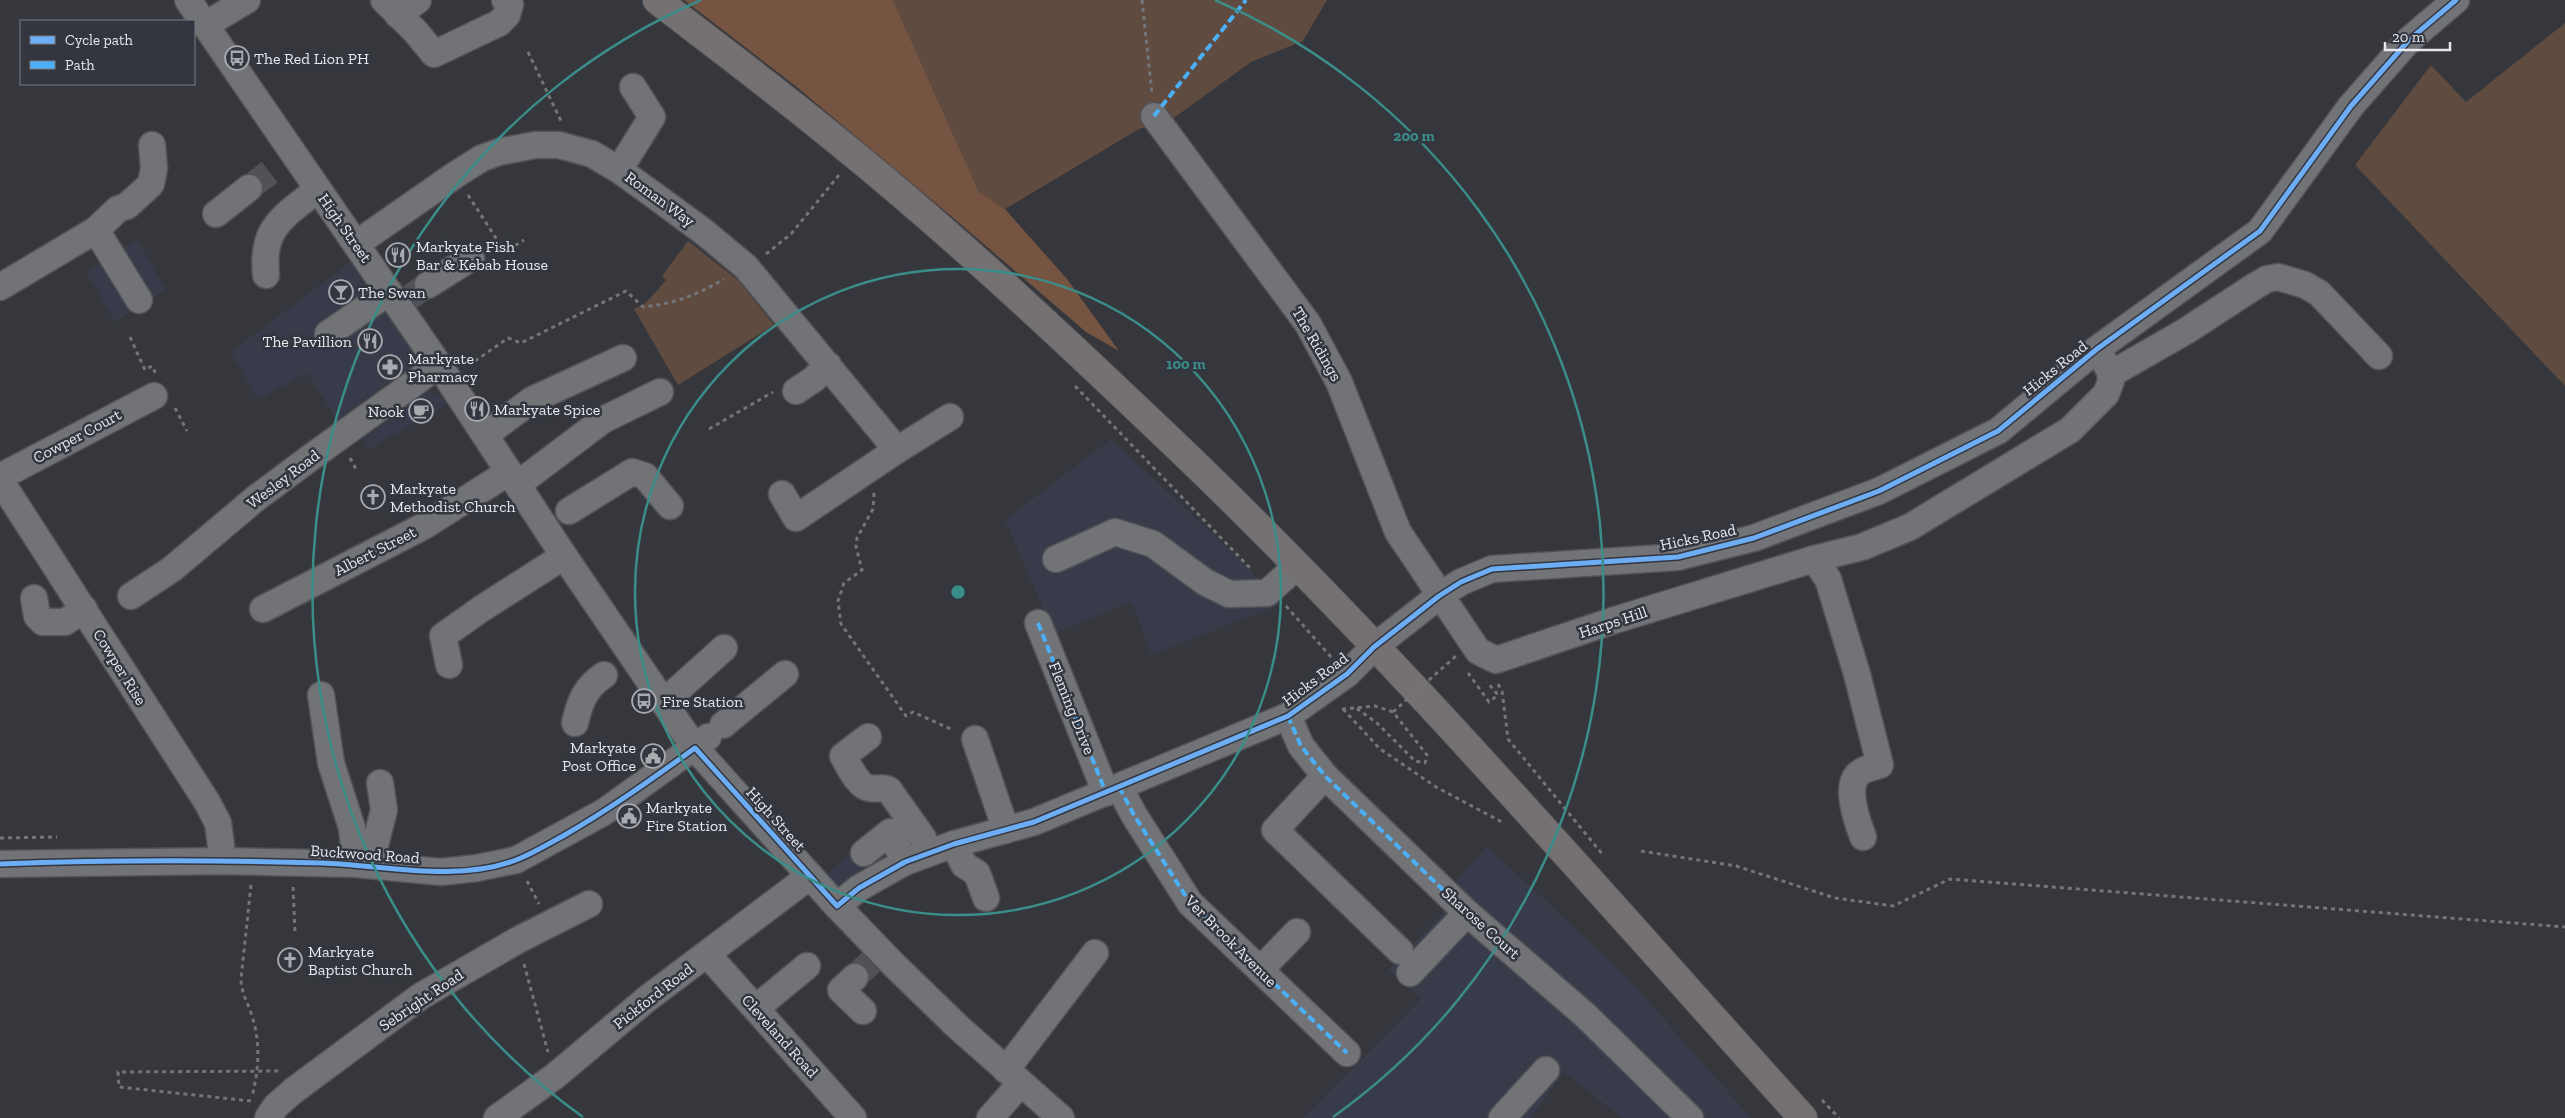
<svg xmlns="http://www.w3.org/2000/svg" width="2565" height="1118" font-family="'Zilla Slab',serif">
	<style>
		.built { fill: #383b49 }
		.green { fill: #5f4b40 }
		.forest { fill: #755442 }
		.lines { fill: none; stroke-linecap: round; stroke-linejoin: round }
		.minor-tunnel { stroke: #505257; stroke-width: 26; stroke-dasharray: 26 13; stroke-linecap: butt }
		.minor-casing { stroke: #535357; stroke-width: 29 }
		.major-casing { stroke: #535357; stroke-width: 30 }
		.path { stroke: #747578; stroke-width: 3; stroke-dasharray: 4 4; stroke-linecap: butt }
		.minor { stroke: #727377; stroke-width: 26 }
		.major { stroke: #757172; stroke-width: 28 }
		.path-bridge { stroke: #747578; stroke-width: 3; stroke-dasharray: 4 4; stroke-linecap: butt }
		.quiet { stroke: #4cb0f7; stroke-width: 4; stroke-dasharray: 8 4; stroke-linecap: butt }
		.cycleway-casing { stroke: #33353f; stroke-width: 8 }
		.cycleway { stroke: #6dadf4; stroke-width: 5 }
		.ring { fill: none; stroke: #3a8d88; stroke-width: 2.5 }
		.labels { text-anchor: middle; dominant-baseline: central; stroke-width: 5; stroke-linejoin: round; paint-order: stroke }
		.poi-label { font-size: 16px; fill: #e6e8ee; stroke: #33353f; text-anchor: start }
		.street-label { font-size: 16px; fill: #e6e8ee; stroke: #33353f }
		.centre { fill: #3a8d88; stroke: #33353f; stroke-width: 2.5 }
		.ring-label { font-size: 15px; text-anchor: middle; font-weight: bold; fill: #3a8d88; stroke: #33353f; stroke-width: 5; stroke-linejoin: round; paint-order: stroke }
	</style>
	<rect width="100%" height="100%" fill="#36373c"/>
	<g class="built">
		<path d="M137 239 166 289 115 322 86 272Z"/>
		<path d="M353 260 421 359 337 420 307 373 258 400 231 352Z"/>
		<path d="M431 390 449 403 368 450 363 439 427 391Z"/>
		<path d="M1111 439 1246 565 1279 605 1152 655 1131 602 1054 634 1005 520Z"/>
		<path d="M896 811 915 843 839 890 826 875Z"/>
		<path d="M1487 846 1627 977 1751 1118H1622L1564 1072 1531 1118H1303L1421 999 1388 970 1443 913 1440 899Z"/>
	</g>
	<g class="green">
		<path d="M893 0H1327L1303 41 1251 62 1171 120 1139 129 1005 209 979 192Z"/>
		<path d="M2565 23V386L2355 165 2431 65 2466 102Z"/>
		<path d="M688 241 738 280 774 325 678 385 634 309 646 303 666 280 662 276Z"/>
	</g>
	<path class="forest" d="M684 0H893L979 192 1005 209 1067 279 1119 351 1086 332 958 222 798 88Z"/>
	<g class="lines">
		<g class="minor-tunnel">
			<path d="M249 188 275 168"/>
			<path d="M410 297 428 285"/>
			<path d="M855 977 871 962"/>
		</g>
		<g class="minor-casing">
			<g id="minor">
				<path d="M188 0 439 365 564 556 695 748 837 906 893 964 958 1027 1061 1118"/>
				<path d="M384 0 416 32 434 54 499 23 507 15 510 5 505 0"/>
				<path d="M398 15 418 0"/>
				<path d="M205 25 247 0"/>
				<path d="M1154 116 1308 324 1339 382 1398 532 1478 651 1496 660 1615 620 1814 559 1862 547 1910 527 2070 430 2106 394 2111 381 2110 371"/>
				<path d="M619 170 652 117 633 87"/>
				<path d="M216 214 249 188"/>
				<path d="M96 230 139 300"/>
				<path d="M356 244 455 175 482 158 499 152 535 145H559L592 154 619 170 651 193 704 232 746 267 897 450 796 518 782 494"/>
				<path d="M266 275C261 226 284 217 318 189"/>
				<path d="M428 285 471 258"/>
				<path d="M0 287 96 230 118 209 127 206 151 184 154 168 152 145"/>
				<path d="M328 334 389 292"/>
				<path d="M2101 356 2110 371 2118 370 2186 331 2255 286 2267 279 2278 277 2305 285 2319 293 2379 356"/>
				<path d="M796 391 814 379 828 365"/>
				<path d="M485 435 532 400 623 358"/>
				<path d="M897 450 950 417"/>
				<path d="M0 477 154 396"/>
				<path d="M0 480 207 802 218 823 223 861"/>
				<path d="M518 484 603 420 660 392"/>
				<path d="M569 511 632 472 645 476 670 506"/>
				<path d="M1056 559 1115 532 1153 544 1205 582 1229 594 1267 593 1297 566"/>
				<path d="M1814 559 1828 579 1857 674 1880 765C1874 767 1866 768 1861 772 1843 783 1857 821 1863 837"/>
				<path d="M131 596 172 569 255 499 310 458 439 365"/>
				<path d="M34 598 37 616 43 622H65L84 609"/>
				<path d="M263 609 424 526 509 472"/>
				<path d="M1038 623 1106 793"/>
				<path d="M449 665 443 636 481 609 564 556"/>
				<path d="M321 695 331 763 352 828 356 864"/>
				<path d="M664 702 724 648"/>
				<path d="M1288 716 1301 746 1325 776 1467 913 1585 1015 1690 1118"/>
				<path d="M575 723C580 701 585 688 604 675"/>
				<path d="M723 725 785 674"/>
				<path d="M868 737 843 756C848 764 858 787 869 788 876 790 881 786 889 790L923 838 927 853"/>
				<path d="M975 739 1006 830"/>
				<path d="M1325 776 1275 830 1400 951"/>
				<path d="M1119 787 1134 815 1190 903 1347 1053"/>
				<path d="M954 844 964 865 977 873 986 898"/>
				<path d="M864 853 890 832 905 862"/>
				<path d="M0 864 223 861 356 864 441 872 477 868 516 860 604 812 708 737"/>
				<path d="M370 865 384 810 380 783"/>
				<path d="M837 906 859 888 905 862 954 844 1034 822 1288 716 1347 674 1374 647 1439 596 1461 582 1492 569 1678 557 1754 538 1879 491 1998 431 2097 349 2260 231 2351 106 2409 40 2456 0"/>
				<path d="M707 954 853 1118"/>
				<path d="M1260 970 1297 932"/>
				<path d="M1410 973 1467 913"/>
				<path d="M855 977 841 990 863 1011"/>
				<path d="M756 1008 807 966"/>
				<path d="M1006 1070 1095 953"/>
				<path d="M268 1118 276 1106 293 1091 421 996 518 940 589 904"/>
				<path d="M497 1118 555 1076 648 998 810 876"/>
				<path d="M990 1118 1021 1083"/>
				<path d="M1502 1118 1546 1070"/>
			</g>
		</g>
		<g class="major-casing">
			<path id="major" d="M657 0C716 46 777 91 835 139 943 226 1046 322 1147 418 1380 637 1589 881 1803 1118"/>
		</g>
		<g class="path">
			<path d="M1142 0 1152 94"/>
			<path d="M528 52 561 121"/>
			<path d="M468 195 505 252 524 240"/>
			<path d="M766 254 791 234 839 175 842 177"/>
			<path d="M130 337 145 370 152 366 156 374"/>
			<path d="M475 361 508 338 521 343 626 291 643 307C673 304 697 295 724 279"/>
			<path d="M1075 386 1251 569"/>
			<path d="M175 408 187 431"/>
			<path d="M709 429 773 392"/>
			<path d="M350 458 357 471"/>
			<path d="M874 493 873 509 857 538 856 547 862 570 844 583 838 601 841 624 906 716 913 712 953 730"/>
			<path d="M1286 606 1332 658"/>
			<path d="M1468 673 1489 702 1498 695 1487 682"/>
			<path d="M1498 684 1502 691 1508 739 1603 855"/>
			<path d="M1342 709 1375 706 1393 712 1427 755 1425 763 1415 761 1377 723 1356 708"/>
			<path d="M1343 709 1380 749 1436 787 1502 822"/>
			<path d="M0 838 57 837"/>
			<path d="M1641 851 1736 866 1835 898 1893 906 1950 879 2565 927"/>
			<path d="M527 881 539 904"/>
			<path d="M251 885 241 979C241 992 247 1001 251 1013 261 1042 259 1068 252 1097"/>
			<path d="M293 887 295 931"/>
			<path d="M524 964 548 1052"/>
			<path d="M1822 1100 1839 1118"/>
			<path d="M251 1101 119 1087 118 1072 280 1071"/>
		</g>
		<use href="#minor" class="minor"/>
		<use href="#major" class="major"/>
		<path class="path-bridge" d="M1393 712 1456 656"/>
		<g class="quiet">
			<path d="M1154 116 1246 0"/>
			<path d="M1038 623 1106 793"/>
			<path d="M1288 716 1301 746 1325 776 1467 913"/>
			<path d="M1119 787 1134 815 1190 903 1347 1053"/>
		</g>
		<g class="cycleway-casing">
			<path id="cycleway" d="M0 864C107 860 214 860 321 863 383 865 456 883 516 860 532 854 548 844 563 836 610 809 652 779 695 748L837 906 859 888 905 862 954 844 1034 822 1288 716 1347 674 1374 647 1439 596 1461 582 1492 569 1678 557 1754 538 1879 491 1998 431 2097 349 2260 231 2351 106 2409 40 2456 0"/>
		</g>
		<use href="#cycleway" class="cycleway"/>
	</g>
	<g class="ring">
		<circle cx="958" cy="592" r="323"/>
		<path d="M583 1117A645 645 0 0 1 701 0M1215 0A645 645 0 0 1 1333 1117"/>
	</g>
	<defs>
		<g id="bus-ring" transform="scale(1.25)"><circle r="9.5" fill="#33353f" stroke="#a8aab0" stroke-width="1.5"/><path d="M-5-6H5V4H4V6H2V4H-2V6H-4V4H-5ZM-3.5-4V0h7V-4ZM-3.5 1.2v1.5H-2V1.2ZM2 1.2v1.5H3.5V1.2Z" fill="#a8aab0"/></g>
		<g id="restaurant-ring" transform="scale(1.25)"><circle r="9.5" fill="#33353f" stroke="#a8aab0" stroke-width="1.5"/><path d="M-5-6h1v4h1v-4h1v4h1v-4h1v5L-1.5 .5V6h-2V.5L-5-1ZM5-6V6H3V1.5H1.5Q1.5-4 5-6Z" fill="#a8aab0"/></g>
		<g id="bar-ring" transform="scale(1.25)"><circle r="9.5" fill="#33353f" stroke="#a8aab0" stroke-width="1.5"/><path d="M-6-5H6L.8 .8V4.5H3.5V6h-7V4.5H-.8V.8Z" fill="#a8aab0"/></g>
		<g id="pharmacy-ring" transform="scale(1.25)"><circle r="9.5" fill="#33353f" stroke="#a8aab0" stroke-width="1.5"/><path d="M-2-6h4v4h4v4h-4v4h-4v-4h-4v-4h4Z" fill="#a8aab0"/></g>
		<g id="cafe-ring" transform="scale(1.25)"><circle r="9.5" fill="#33353f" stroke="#a8aab0" stroke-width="1.5"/><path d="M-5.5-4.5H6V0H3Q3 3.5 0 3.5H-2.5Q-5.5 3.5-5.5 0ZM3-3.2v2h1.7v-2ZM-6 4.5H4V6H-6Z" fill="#a8aab0"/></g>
		<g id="church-ring" transform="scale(1.25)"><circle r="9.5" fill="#33353f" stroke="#a8aab0" stroke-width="1.5"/><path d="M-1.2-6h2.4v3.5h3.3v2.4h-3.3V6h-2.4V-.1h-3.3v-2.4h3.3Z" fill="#a8aab0"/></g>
		<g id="civic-ring" transform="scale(1.25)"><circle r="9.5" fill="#33353f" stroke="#a8aab0" stroke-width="1.5"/><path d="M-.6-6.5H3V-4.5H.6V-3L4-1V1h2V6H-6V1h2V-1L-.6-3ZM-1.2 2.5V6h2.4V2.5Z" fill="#a8aab0"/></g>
	</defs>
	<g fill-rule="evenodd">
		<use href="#bus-ring" x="237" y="58"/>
		<use href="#restaurant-ring" x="398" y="255"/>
		<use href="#bar-ring" x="341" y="292"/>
		<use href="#restaurant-ring" x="370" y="341"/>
		<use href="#pharmacy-ring" x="390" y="367"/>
		<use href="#restaurant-ring" x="477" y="409"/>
		<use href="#cafe-ring" x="421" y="411"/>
		<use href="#church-ring" x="373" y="497"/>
		<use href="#bus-ring" x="644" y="701"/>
		<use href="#civic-ring" x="653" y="756"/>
		<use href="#civic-ring" x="629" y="816"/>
		<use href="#church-ring" x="290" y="960"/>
	</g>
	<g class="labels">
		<g class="poi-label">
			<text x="254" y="58">The Red Lion PH</text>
			<text x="416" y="246">Markyate Fish<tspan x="416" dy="18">Bar &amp; Kebab House</tspan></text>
			<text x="358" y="292">The Swan</text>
			<text x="352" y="341" text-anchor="end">The Pavillion</text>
			<text x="408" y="358">Markyate<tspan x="408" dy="18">Pharmacy</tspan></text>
			<text x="494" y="409">Markyate Spice</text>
			<text x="404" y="411" text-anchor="end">Nook</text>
			<text x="390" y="488">Markyate<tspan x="390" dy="18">Methodist Church</tspan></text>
			<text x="662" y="701">Fire Station</text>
			<text x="636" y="747" text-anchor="end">Markyate<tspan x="636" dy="18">Post Office</tspan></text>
			<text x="646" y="807">Markyate<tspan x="646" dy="18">Fire Station</tspan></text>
			<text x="308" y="951">Markyate<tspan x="308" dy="18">Baptist Church</tspan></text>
		</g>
		<g class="street-label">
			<text transform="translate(660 199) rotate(36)">Roman Way</text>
			<text transform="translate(345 228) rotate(55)">High Street</text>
			<text transform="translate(1317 344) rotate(60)">The Ridings</text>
			<text transform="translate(2055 368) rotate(-39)">Hicks Road</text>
			<text transform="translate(77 436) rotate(-28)">Cowper Court</text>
			<text transform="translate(283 479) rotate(-37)">Wesley Road</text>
			<text transform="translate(1698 537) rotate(-12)">Hicks Road</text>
			<text transform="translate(375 551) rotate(-27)">Albert Street</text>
			<text transform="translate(1613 622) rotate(-18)">Harps Hill</text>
			<text transform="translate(120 667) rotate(58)">Cowper Rise</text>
			<text transform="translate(1315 679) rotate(-37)">Hicks Road</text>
			<text transform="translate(1072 708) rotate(68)">Fleming Drive</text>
			<text transform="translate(776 819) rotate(48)">High Street</text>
			<text transform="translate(365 854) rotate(4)">Buckwood Road</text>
			<text transform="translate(1481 923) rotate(42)">Sharose Court</text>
			<text transform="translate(1231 941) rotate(45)">Ver Brook Avenue</text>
			<text transform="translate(653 996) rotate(-38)">Pickford Road</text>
			<text transform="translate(421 1000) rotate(-34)">Sebright Road</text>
			<text transform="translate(780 1036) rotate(48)">Cleveland Road</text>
		</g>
	</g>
	<circle cx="958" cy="592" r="8" class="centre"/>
	<g class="ring-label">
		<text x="1414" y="141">200 m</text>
		<text x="1186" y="369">100 m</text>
	</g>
	<rect x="20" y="20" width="175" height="65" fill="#33353f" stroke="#7b7d85"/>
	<rect x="30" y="36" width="25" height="8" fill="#6dadf4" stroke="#7b7d85"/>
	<text x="65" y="45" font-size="15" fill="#e6e8ee">Cycle path</text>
	<rect x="30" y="61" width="25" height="8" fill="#4cb0f7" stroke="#7b7d85"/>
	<text x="65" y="70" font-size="15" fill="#e6e8ee">Path</text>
	<path d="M2385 42v8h65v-8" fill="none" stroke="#e6e8ee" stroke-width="2.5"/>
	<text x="2392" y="42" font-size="15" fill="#e6e8ee" stroke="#33353f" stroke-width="4" paint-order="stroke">20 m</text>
</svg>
